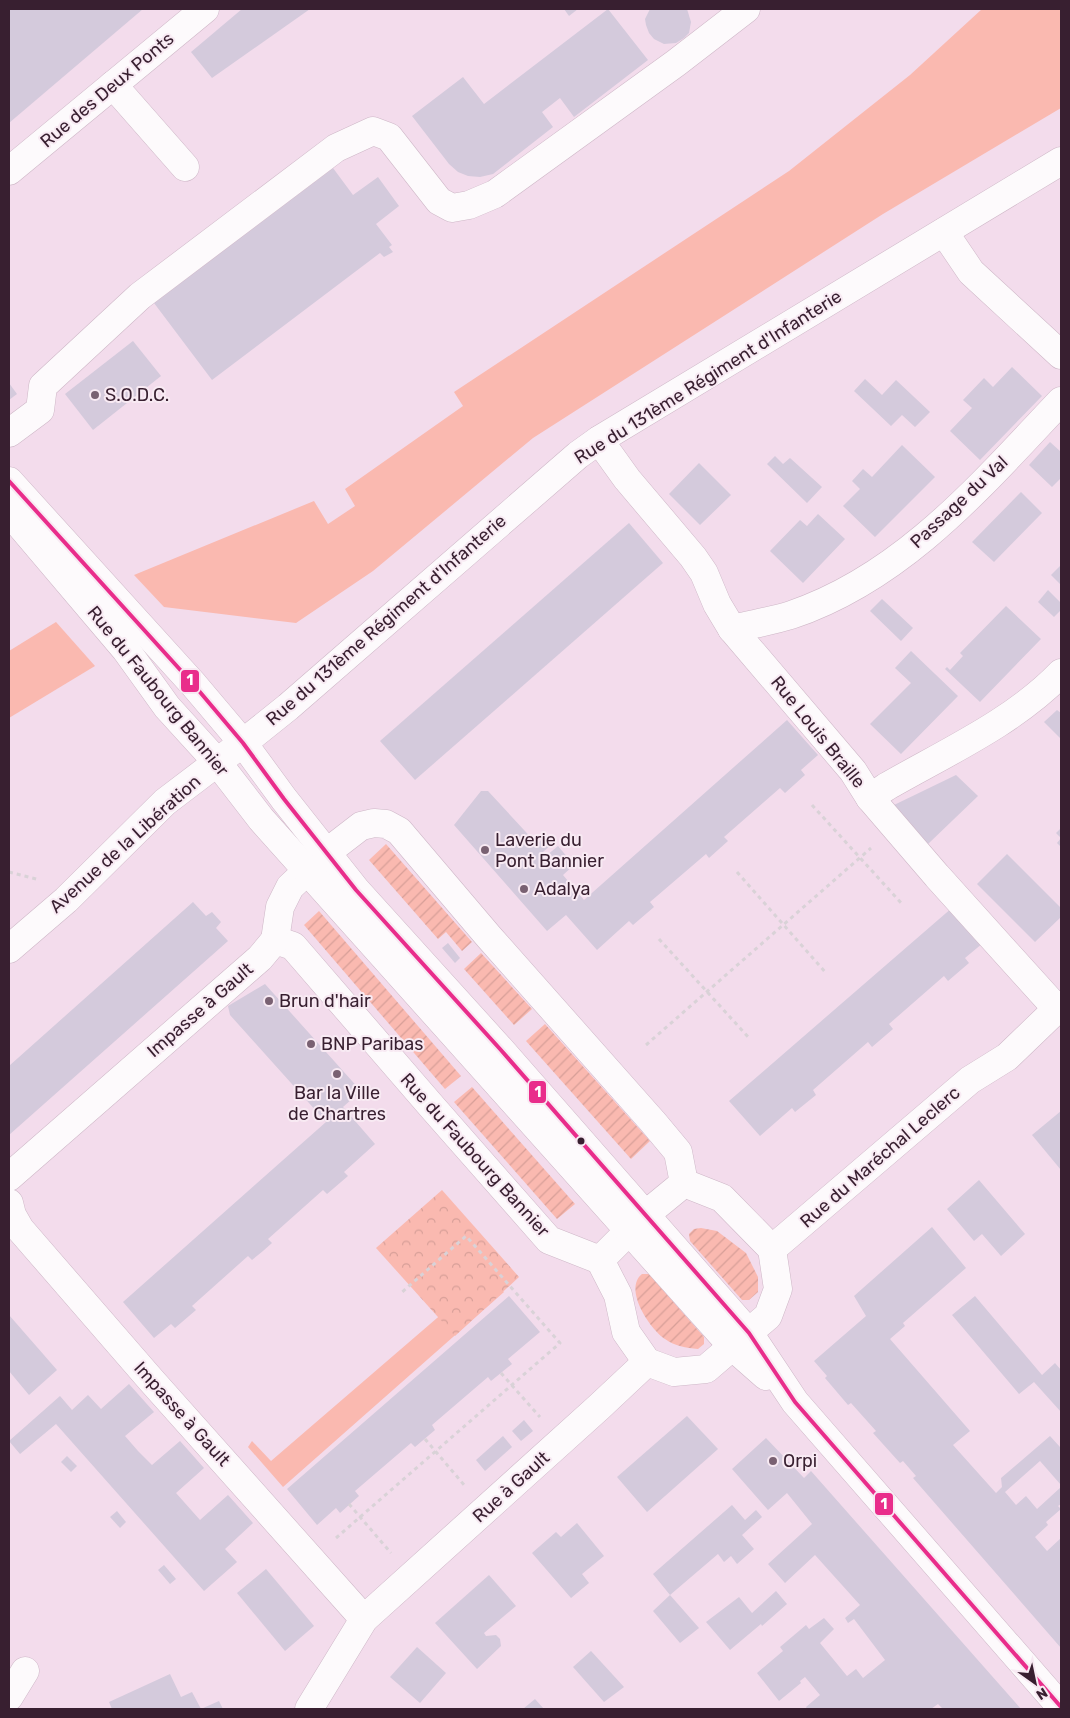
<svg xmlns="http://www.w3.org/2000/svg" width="1070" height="1718" font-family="Rubik,sans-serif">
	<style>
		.grass { fill: #fab9b0 }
		.park { fill: url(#park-crowns) }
		.garden { fill: url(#garden-furrows) }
		.building { fill: #d4cadc }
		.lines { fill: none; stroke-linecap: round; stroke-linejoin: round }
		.minor-casing { stroke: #ceb7c7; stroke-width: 29 }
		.major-casing { stroke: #ceb7c7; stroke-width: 29 }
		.path { stroke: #d9d2d7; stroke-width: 3; stroke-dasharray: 4 4; stroke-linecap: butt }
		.minor { stroke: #fdfafc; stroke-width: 28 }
		.major { stroke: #fdfafc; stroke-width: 28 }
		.bus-1-casing { stroke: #f8eaf3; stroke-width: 8 }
		.bus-1 { stroke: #e92d8b; stroke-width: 4 }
		.poi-dot { fill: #796172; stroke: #f8eaf3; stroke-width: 2 }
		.bus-dot { fill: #381f30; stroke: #f8eaf3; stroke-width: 2 }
		.labels { text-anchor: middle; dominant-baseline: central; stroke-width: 4; stroke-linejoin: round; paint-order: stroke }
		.street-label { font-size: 18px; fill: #381f30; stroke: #f8eaf3 }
		.poi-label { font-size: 18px; fill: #381f30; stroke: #f8eaf3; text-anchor: start }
		.line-badge { stroke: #f8eaf3; stroke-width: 2 }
		.badge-label { font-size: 14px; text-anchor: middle; font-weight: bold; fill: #fff }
	</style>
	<defs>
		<pattern id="park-crowns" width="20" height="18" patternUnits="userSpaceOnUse" patternTransform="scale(1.25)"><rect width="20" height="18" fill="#fab9b0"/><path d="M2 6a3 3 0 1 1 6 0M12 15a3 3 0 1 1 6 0" fill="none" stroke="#d79f98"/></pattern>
		<pattern id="garden-furrows" width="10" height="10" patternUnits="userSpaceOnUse" patternTransform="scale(1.25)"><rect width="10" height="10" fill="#fab9b0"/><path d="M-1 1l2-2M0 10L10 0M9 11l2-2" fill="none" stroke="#d79f98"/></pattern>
	</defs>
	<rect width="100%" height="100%" fill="#f3dcec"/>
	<g class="grass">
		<path d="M982 9H1061V108L883 214 533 438 373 571 296 623 164 607 134 575 314 501 328 524 355 506 345 489 463 406 454 392 789 171 910 75Z"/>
		<path d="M56 622 95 666 9 718V651Z"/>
		<path d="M490 1278 504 1292 283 1487 248 1447 252 1441 271 1461 480 1281Z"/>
	</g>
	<path class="park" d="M442 1190 519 1277 455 1336 376 1248Z"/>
	<g class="garden">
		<path d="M386 844 472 942 462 951 446 932 438 939 369 860Z"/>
		<path d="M319 911 461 1076 445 1089 304 925Z"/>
		<path d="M481 953 532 1009 514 1025 464 969Z"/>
		<path d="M545 1024 650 1141 631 1159 526 1041Z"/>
		<path d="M472 1087 575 1204 557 1219 454 1102Z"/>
		<path d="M701 1228 717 1231 746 1253 758 1277V1292L749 1300H742L690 1241 689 1234 694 1229Z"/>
		<path d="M642 1274H649L704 1337V1344L698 1349C686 1348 675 1346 665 1339 650 1329 623 1289 642 1274Z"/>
	</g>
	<g class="building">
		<path d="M11 9H143L9 123V10Z"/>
		<path d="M242 9H310L212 78 191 52Z"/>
		<path d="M564 9H578L569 16Z"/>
		<path d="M608 9 648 60 574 117 560 98 542 112 553 127 493 174 480 177 468 176 458 172 449 164 412 116 463 77 484 104Z"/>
		<path d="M650 9H687L691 22 689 33 684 38 676 43 664 44 654 39 649 33 646 25 645 19Z"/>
		<path d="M333 168 353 195 378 177 399 206 376 224 392 245 389 247 393 252 384 257 380 253 212 380 154 303Z"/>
		<path d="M133 341 161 376 93 430 65 394Z"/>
		<path d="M1012 367 1042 396 980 460 950 431 972 408 963 400 984 378 993 387Z"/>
		<path d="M865 379 882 395 896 380 930 412 915 427 902 415 891 426 854 391Z"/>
		<path d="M9 383 17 394 9 400Z"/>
		<path d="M1050 442 1061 452V478L1052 487 1029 465Z"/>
		<path d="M902 445 935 477 875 537 843 506 860 489 852 481 863 469 872 477Z"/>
		<path d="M775 456 783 464 790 458 822 487 807 503 767 464Z"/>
		<path d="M699 463 731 495 700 525 669 494Z"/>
		<path d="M1021 492 1042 513 994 562 972 542Z"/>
		<path d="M818 514 845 539 803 583 770 551 800 520 807 526Z"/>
		<path d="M629 523 663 563 415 780 380 741Z"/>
		<path d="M1061 565V585L1051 575Z"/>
		<path d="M1048 590 1061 603V610L1054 617 1038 602Z"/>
		<path d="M882 599 913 628 901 641 870 611Z"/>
		<path d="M1006 606 1041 639 980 702 945 669 947 667 950 670 963 656 960 653Z"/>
		<path d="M911 651 958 696 901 754 870 724 911 683 895 668Z"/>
		<path d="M1057 710 1061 713V739L1044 722Z"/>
		<path d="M787 720 818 755 801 770 805 775 785 793 780 788 724 837 728 841 709 858 706 854 650 902 654 907 633 925 629 921 597 950 566 915 547 931 454 825 481 791H488L537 844 545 837 552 844 543 852 546 856 558 846 574 865 563 875 584 900Z"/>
		<path d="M956 775 978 796 928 844 894 805Z"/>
		<path d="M1061 828V847L1057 843 1061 838 1056 833Z"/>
		<path d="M1007 854 1061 908V917L1035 942 977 884Z"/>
		<path d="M193 902 206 916 212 912 221 922 216 928 228 941 9 1135V1066Z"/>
		<path d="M953 907 983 943 965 958 969 963 948 981 944 976 889 1024 893 1029 872 1047 868 1042 813 1090 816 1095 795 1112 792 1108 760 1136 729 1101Z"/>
		<path d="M448 943 460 958 455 963 442 948Z"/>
		<path d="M265 984 361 1091 343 1107 375 1144 344 1172 348 1176 327 1194 323 1190 268 1239 272 1243 263 1251 252 1260 248 1256 192 1306 196 1310 175 1328 171 1324 154 1338 123 1302 326 1122 230 1015 228 1006Z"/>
		<path d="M1061 1111V1170L1032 1135Z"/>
		<path d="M979 1180 1025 1234 1001 1256 982 1234 974 1241 947 1209Z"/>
		<path d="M932 1227 966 1268 903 1323 905 1326 890 1339 970 1431 953 1445 996 1493 1002 1487 1001 1478 1050 1436 1060 1447 1061 1445V1485L1040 1461 1005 1492 1016 1505 1026 1496 1037 1509 1061 1487V1504L1058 1506 1061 1509 1046 1522 1048 1525 1035 1537 1047 1551 1061 1538V1648L913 1478 916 1476 903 1461 900 1463 873 1433 876 1431 851 1403 848 1405 825 1378 827 1376 814 1361 866 1316 854 1296Z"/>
		<path d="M509 1296 540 1332 508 1359 512 1364 491 1381 488 1377 432 1425 435 1430 415 1447 411 1443 355 1491 359 1496 340 1513 336 1508 317 1525 287 1489Z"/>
		<path d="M975 1296 1042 1375 1055 1363 1061 1370V1412L1034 1382 1019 1394 952 1315Z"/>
		<path d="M9 1315 57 1370 29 1395 9 1371Z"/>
		<path d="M129 1384 154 1412 125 1436 138 1451 152 1465 180 1441 204 1468 176 1493 200 1520 228 1495 253 1523 225 1549 237 1562 204 1591 56 1424 20 1454 9 1441 60 1396 72 1410 88 1395 101 1409Z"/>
		<path d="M687 1416 718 1449 647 1512 617 1477Z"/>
		<path d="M524 1420 533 1431 521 1441 512 1431Z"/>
		<path d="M503 1436 512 1447 485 1471 476 1460Z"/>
		<path d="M766 1438 804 1478 811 1471 1021 1709H943L938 1704 931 1709H807L806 1707 820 1695 805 1677 800 1681 801 1683 779 1701 757 1673 783 1651 780 1647 806 1625 809 1629 824 1618 834 1629 820 1643 847 1676 856 1669 863 1678 885 1660 854 1619 848 1623 845 1618 860 1605 815 1555 785 1583 768 1564 812 1524 787 1493 768 1510 732 1469Z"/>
		<path d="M67 1456 77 1466 71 1472 61 1462Z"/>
		<path d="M732 1505 745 1520 756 1510 762 1517 742 1535 754 1549 737 1564 731 1556 724 1562 718 1554 670 1595 653 1574Z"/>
		<path d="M117 1511 126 1522 120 1528 110 1517Z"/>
		<path d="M577 1523 604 1556 582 1574 589 1583 571 1598 532 1553 556 1532 561 1537Z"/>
		<path d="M164 1565 176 1579 170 1584 158 1570Z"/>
		<path d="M266 1569 314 1626 285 1651 237 1593Z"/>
		<path d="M489 1575 516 1606 484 1633 486 1636 496 1635 500 1639 501 1646 477 1669 435 1623Z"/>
		<path d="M776 1591 787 1604 762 1626 761 1624 730 1650 706 1622 739 1597 752 1613Z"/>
		<path d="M670 1595 699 1628 680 1643 653 1611Z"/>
		<path d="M417 1647 446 1673 420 1703 390 1677Z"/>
		<path d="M591 1651 624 1687 604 1702 573 1667Z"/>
		<path d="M170 1674 181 1697 192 1692 201 1709H112L109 1702Z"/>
		<path d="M535 1699 544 1709H523Z"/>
		<path d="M219 1701 223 1709H201Z"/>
	</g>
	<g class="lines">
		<g class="minor-casing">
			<g id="minor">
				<path d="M113 85 185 167"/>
				<path d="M9 171 205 9"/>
				<path d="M944 232 971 272 1061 355"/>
				<path d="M9 433 40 410 43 386 140 296 336 148 373 131 389 137 439 201 452 208 469 205 495 194 676 63 746 9"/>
				<path d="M599 440 627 479 693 557 704 573 717 604 732 629 853 771 870 798 937 876 1057 1009"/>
				<path d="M732 629C752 624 772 621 791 615 904 577 982 484 1061 401"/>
				<path d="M243 743 288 707 578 455 599 440 1061 161"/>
				<path d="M870 798 886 787C945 753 1014 722 1061 673"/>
				<path d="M275 940 280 907 290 887 326 853 361 826 374 823 386 824 399 831 489 937 653 1122 678 1152 684 1183 722 1198 772 1249"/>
				<path d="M275 940 293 946 433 1108 549 1240 600 1260 618 1295 626 1332 647 1362"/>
				<path d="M9 1177 260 958 275 940"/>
				<path d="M9 1203 12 1215 20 1229 151 1380 364 1619"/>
				<path d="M772 1249 970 1080 1007 1057 1061 1005"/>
				<path d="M600 1260 645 1215 684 1183"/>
				<path d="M647 1362 674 1372 706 1369 768 1316 778 1289 772 1249"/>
				<path d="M9 1697 25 1671"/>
				<path d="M309 1709 364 1619 599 1407 647 1362"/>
			</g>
		</g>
		<g class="major-casing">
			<g id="major">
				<path d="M9 481 194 685 243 743 284 799 356 890 500 1049 749 1333 795 1402 1061 1707"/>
				<path d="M9 512 126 650 167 707 217 762 261 819 733 1347 766 1376"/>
				<path d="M9 949 66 900 165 802 232 751"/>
			</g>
		</g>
		<g class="path">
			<path d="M812 805 903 905"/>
			<path d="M9 872 40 880"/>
			<path d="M737 872 826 973"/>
			<path d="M659 939 750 1039"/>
			<path d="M646 1045 871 848"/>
			<path d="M501 1373 540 1417"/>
			<path d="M425 1439 465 1486"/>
			<path d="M349 1504 391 1553"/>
			<path d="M336 1538 560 1343 466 1236 401 1293"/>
		</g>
		<use href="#minor" class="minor"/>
		<use href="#major" class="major"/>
		<g class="bus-1-casing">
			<path id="bus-1" d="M9 481 194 685 243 743 284 799 356 890 500 1049 749 1333 795 1402 1061 1707"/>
		</g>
		<use href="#bus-1" class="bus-1"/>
	</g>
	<g class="poi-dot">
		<circle cx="95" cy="395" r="5"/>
		<circle cx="485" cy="850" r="5"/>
		<circle cx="524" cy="889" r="5"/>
		<circle cx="269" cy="1001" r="5"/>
		<circle cx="311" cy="1044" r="5"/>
		<circle cx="337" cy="1074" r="5"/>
		<circle cx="773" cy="1461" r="5"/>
	</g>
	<circle class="bus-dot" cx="581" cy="1141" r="4.5"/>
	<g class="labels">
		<g class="street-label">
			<text transform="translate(107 90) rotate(-40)">Rue des Deux Ponts</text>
			<text transform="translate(708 377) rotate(-32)">Rue du 131ème Régiment d'Infanterie</text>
			<text transform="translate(959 502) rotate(-43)">Passage du Val</text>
			<text transform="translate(386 620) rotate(-41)">Rue du 131ème Régiment d'Infanterie</text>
			<text transform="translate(158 691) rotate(51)">Rue du Faubourg Bannier</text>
			<text transform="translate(818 732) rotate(51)">Rue Louis Braille</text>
			<text transform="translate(125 844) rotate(-42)">Avenue de la Libération</text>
			<text transform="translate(200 1010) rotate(-41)">Impasse à Gault</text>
			<text transform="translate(475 1155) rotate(48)">Rue du Faubourg Bannier</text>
			<text transform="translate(880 1157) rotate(-41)">Rue du Maréchal Leclerc</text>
			<text transform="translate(182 1414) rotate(48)">Impasse à Gault</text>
			<text transform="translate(511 1487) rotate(-42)">Rue à Gault</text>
		</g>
		<g class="poi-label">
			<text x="105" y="395">S.O.D.C.</text>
			<text x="495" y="840">Laverie du<tspan x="495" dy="21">Pont Bannier</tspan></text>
			<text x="534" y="889">Adalya</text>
			<text x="279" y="1001">Brun d'hair</text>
			<text x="321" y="1044">BNP Paribas</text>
			<text x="337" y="1093" text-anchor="middle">Bar la Ville<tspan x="337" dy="21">de Chartres</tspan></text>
			<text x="783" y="1461">Orpi</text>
		</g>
	</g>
	<g class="line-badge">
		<rect x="180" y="669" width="20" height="24" rx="5" fill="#e92d8b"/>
		<rect x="528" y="1080" width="19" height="24" rx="5" fill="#e92d8b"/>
		<rect x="874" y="1492" width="20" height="24" rx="5" fill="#e92d8b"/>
	</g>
	<g class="badge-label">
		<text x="190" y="685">1</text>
		<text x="538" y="1097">1</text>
		<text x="884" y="1509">1</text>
	</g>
	<rect width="1070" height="1718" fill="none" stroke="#381f30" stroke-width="20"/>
	<g transform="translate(1035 1683) rotate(147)" stroke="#f8eaf3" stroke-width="4" paint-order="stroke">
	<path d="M0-4L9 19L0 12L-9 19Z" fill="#381f30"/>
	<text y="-8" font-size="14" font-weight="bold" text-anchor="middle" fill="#381f30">N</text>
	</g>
</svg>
